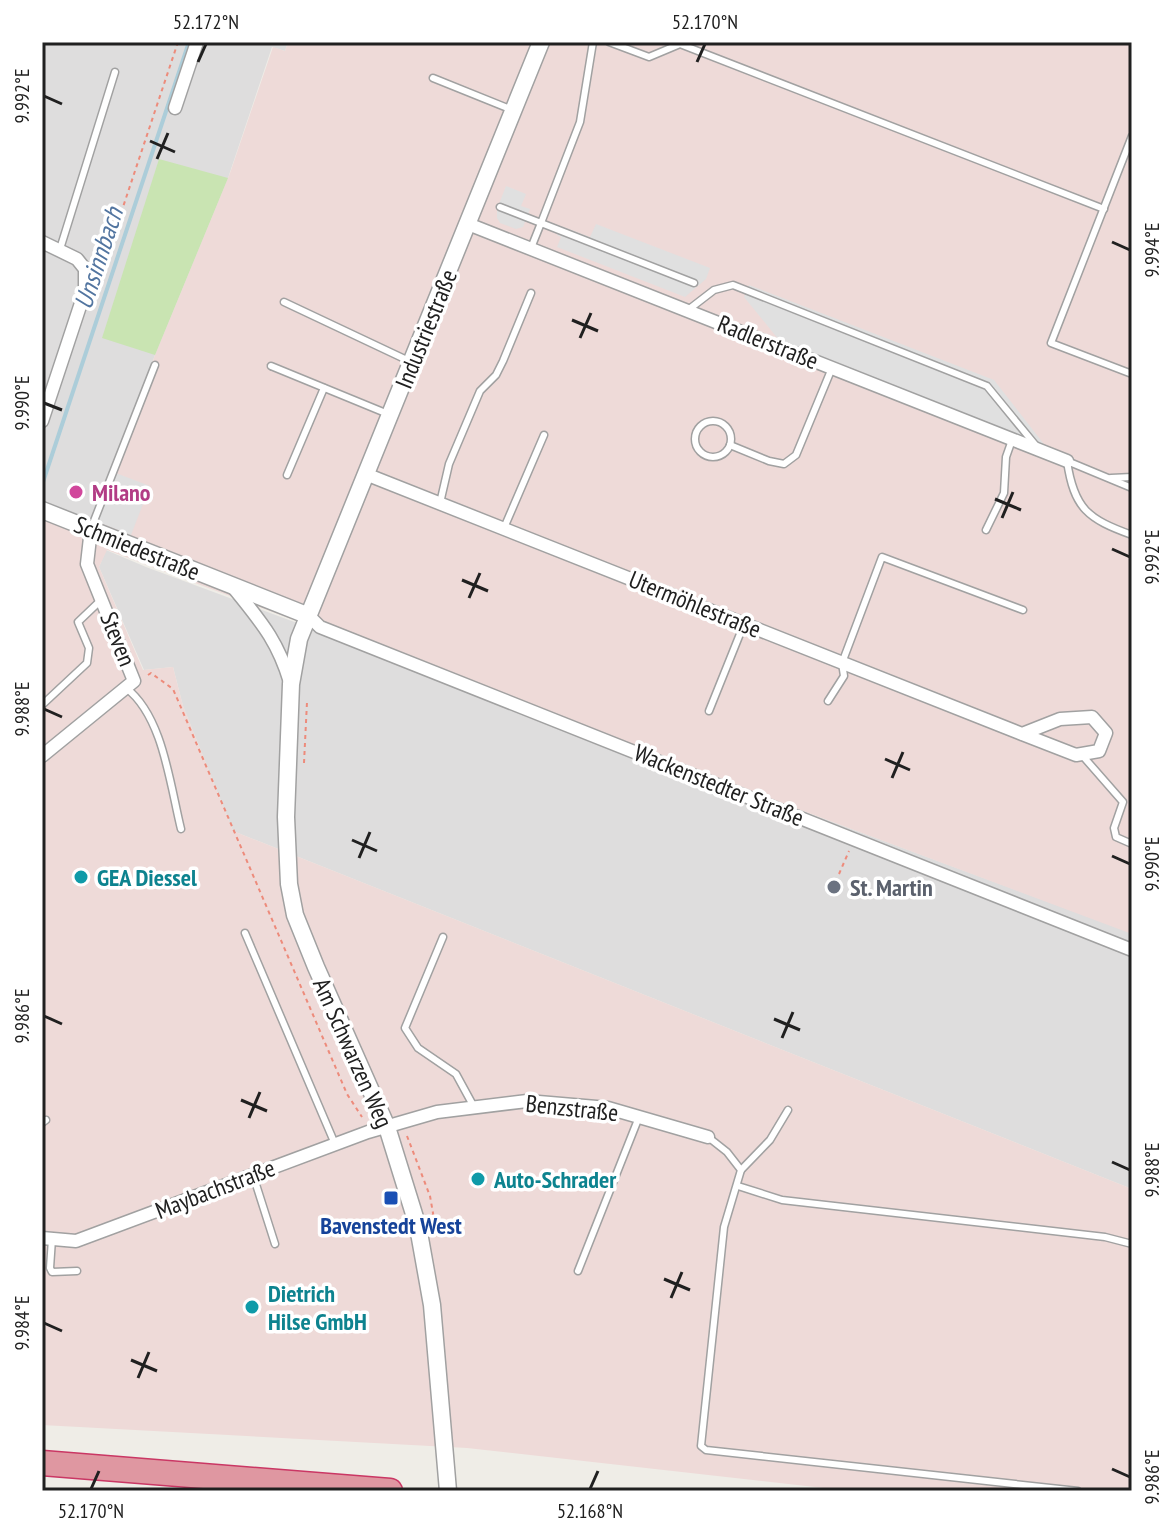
<svg xmlns="http://www.w3.org/2000/svg" width="1174" height="1533" font-family="'PT Sans Narrow',sans-serif">
	<style>
		.residential { fill: #dedddd }
		.commercial { fill: #eedad8 }
		.grass { fill: #c9e4b2 }
		.parking { fill: #e0e0e0 }
		.lines { fill: none; stroke-linecap: round; stroke-linejoin: round }
		.stream { stroke: #accdd9; stroke-width: 4 }
		.service-casing { stroke: #a1a1a1; stroke-width: 9 }
		.minor-casing { stroke: #a1a1a1; stroke-width: 15 }
		.tertiary-casing { stroke: #a1a1a1; stroke-width: 19 }
		.motorway-casing { stroke: #ca3764; stroke-width: 27 }
		.path { stroke: #ed8b7b; stroke-width: 2; stroke-dasharray: 4 4; stroke-linecap: butt }
		.service { stroke: #fff; stroke-width: 6 }
		.minor { stroke: #fff; stroke-width: 12 }
		.tertiary { stroke: #fff; stroke-width: 16 }
		.motorway { stroke: #df97a1; stroke-width: 24 }
		.ticks { fill: none; stroke: #202020; stroke-width: 3 }
		.hotel-dot { fill: #d1479c; stroke: #fff; stroke-width: 3 }
		.culture-dot { fill: #0f9aa8; stroke: #fff; stroke-width: 3 }
		.worship-dot { fill: #6b7280; stroke: #fff; stroke-width: 3 }
		.transit-dot { fill: #1a4fb4; stroke: #fff; stroke-width: 3 }
		.labels { text-anchor: middle; dominant-baseline: central; stroke-width: 7; stroke-linejoin: round; paint-order: stroke }
		.street-label { font-size: 24px; fill: #202020; stroke: #fff }
		.hotel-label { font-size: 24px; font-weight: bold; fill: #b23c85; stroke: #fff; text-anchor: start }
		.culture-label { font-size: 24px; font-weight: bold; fill: #0d838f; stroke: #fff; text-anchor: start }
		.worship-label { font-size: 24px; font-weight: bold; fill: #5b616d; stroke: #fff; text-anchor: start }
		.transit-label { font-size: 24px; font-weight: bold; fill: #164399; stroke: #fff }
		.water-label { font-size: 26px; font-style: italic; fill: #5275a0; stroke: #fff }
		.neatline { fill: none; stroke: #202020; stroke-width: 3 }
		.ticks-label { font-size: 20px; text-anchor: middle; fill: #202020 }
	</style>
	<rect width="100%" height="100%" fill="#efede7"/>
	<g class="residential">
		<path d="M42 42H288L285 51 272 47 228 178 155 355 85 538 42 518Z"/>
		<path d="M106 550 146 567 1132 933V1189L233 831 183 706 173 667 144 670 99 567Z"/>
	</g>
	<path class="commercial" d="M288 42H1132V934L107 550 99 567 143 670 173 667 183 706 233 831 1132 1189V1491H850L467 1448 42 1425V515L91 529 155 355 230 173 273 47 285 51Z"/>
	<path class="grass" d="M159 159 228 178 155 355 102 338Z"/>
	<g class="parking">
		<path d="M506 186 526 194 521 206 530 209 523 227 516 229 500 223 497 218V209Z"/>
		<path d="M596 224 710 268 706 279 685 297 557 247 561 237 557 235 561 226 590 237Z"/>
		<path d="M749 285 994 380 1047 448 779 340 744 297Z"/>
		<path d="M113 472 150 486 131 535 95 521Z"/>
	</g>
	<g class="lines">
		<path class="stream" d="M42 485 189 42"/>
		<g class="service-casing">
			<g id="service">
				<path d="M609 42 649 57 680 44 1104 209"/>
				<path d="M433 78 510 109"/>
				<path d="M1132 136 1051 343 1132 374"/>
				<path d="M500 207 541 223 580 122 593 42"/>
				<path d="M531 248 541 223 694 283"/>
				<path d="M60 249 115 72"/>
				<path d="M284 302 409 361"/>
				<path d="M688 310 714 290 733 285 987 386 1037 447"/>
				<path d="M271 366 388 414"/>
				<circle cx="713" cy="439" r="18"/>
				<path d="M730 445 769 461 784 464 796 455 832 368"/>
				<path d="M1067 461C1074 509 1088 519 1132 535"/>
				<path d="M1067 461 1132 488"/>
				<path d="M287 475 324 388"/>
				<path d="M1111 478 1132 477"/>
				<path d="M440 503 449 464 480 391 496 375 503 361 531 293"/>
				<path d="M92 526 155 365"/>
				<path d="M504 528 544 435"/>
				<path d="M986 530 1004 493 1006 457 1012 440"/>
				<path d="M126 688C163 716 170 785 181 829"/>
				<path d="M828 701 844 676 842 663 882 557 1023 610"/>
				<path d="M42 705 87 663 89 648 78 622 100 601"/>
				<path d="M709 711 744 624"/>
				<path d="M1081 754 1123 802 1114 828 1116 837 1132 844"/>
				<path d="M245 933 335 1144"/>
				<path d="M443 937 405 1028 418 1048 456 1074 474 1107"/>
				<path d="M42 1123 46 1120"/>
				<path d="M708 1137 727 1152 741 1170 724 1227 701 1446 706 1450 1078 1491"/>
				<path d="M741 1170 770 1140 788 1110"/>
				<path d="M253 1175 275 1244"/>
				<path d="M738 1186 782 1200 1105 1237 1132 1244"/>
				<path d="M52 1239 50 1268 52 1272 77 1271"/>
				<path d="M578 1271 639 1117"/>
			</g>
		</g>
		<g class="minor-casing">
			<g id="minor">
				<path d="M175 108 197 42"/>
				<path d="M468 224 1067 461"/>
				<path d="M42 242 77 259 85 269V291L42 421"/>
				<path d="M368 475 1022 734 1076 755 1099 751 1106 733 1092 717 1060 719 1022 734"/>
				<path d="M233 587C260 621 277 639 290 682"/>
				<path d="M309 616 320 627 1132 950"/>
				<path d="M42 756 134 681 87 564 91 529"/>
				<path d="M42 1238 76 1241 368 1132 437 1112 527 1101 608 1108 708 1137"/>
			</g>
		</g>
		<g class="tertiary-casing">
			<g id="tertiary">
				<path d="M42 510 309 616"/>
				<path d="M448 1491 432 1305 418 1227 387 1127 316 967 295 915 289 884 286 817 291 684 299 639 541 42"/>
			</g>
		</g>
		<g class="motorway-casing">
			<path id="motorway" d="M42 1463 390 1491"/>
		</g>
		<g class="path">
			<path d="M93 259 111 243 178 42"/>
			<path d="M148 675 151 673 173 689 347 1094 362 1117"/>
			<path d="M304 763 307 702"/>
			<path d="M839 874 849 851"/>
			<path d="M407 1136 430 1196 437 1236"/>
		</g>
		<use href="#service" class="service"/>
		<use href="#minor" class="minor"/>
		<use href="#tertiary" class="tertiary"/>
		<use href="#motorway" class="motorway"/>
	</g>
	<path class="ticks" d="M198 62 206 44M697 62 705 44M44 96 62 104M150 141 175 152M157 159 168 133M1112 242 1130 250M572 320 598 331M580 338 591 313M44 403 62 410M995 499 1021 510M1002 518 1013 492M1112 549 1130 557M462 580 488 591M469 598 480 573M44 709 62 717M885 759 910 770M892 778 903 752M352 840 377 851M1112 856 1130 864M359 858 370 832M44 1016 62 1024M774 1019 800 1030M782 1038 793 1012M241 1100 267 1111M249 1118 260 1092M1112 1162 1130 1170M664 1279 690 1290M671 1298 682 1272M44 1323 62 1331M131 1360 157 1371M138 1378 149 1352M1112 1469 1130 1477M91 1489 99 1471M590 1489 598 1471"/>
	<circle class="hotel-dot" cx="76" cy="492" r="8"/>
	<g class="culture-dot">
		<circle cx="81" cy="877" r="8"/>
		<circle cx="478" cy="1179" r="8"/>
		<circle cx="252" cy="1307" r="8"/>
	</g>
	<circle class="worship-dot" cx="834" cy="887" r="8"/>
	<rect class="transit-dot" x="383" y="1190" width="16" height="16" rx="4"/>
	<g class="labels">
		<g class="street-label">
			<text transform="translate(426 329) rotate(-68)">Industriestraße</text>
			<text transform="translate(768 342) rotate(22)">Radlerstraße</text>
			<text transform="translate(137 548) rotate(22)">Schmiedestraße</text>
			<text transform="translate(695 604) rotate(22)">Utermöhlestraße</text>
			<text transform="translate(118 639) rotate(68)">Steven</text>
			<text transform="translate(719 785) rotate(22)">Wackenstedter Straße</text>
			<text transform="translate(353 1053) rotate(66)">Am Schwarzen Weg</text>
			<text transform="translate(572 1108) rotate(6)">Benzstraße</text>
			<text transform="translate(215 1189) rotate(-21)">Maybachstraße</text>
		</g>
		<g class="hotel-label">
			<text x="92" y="492">Milano</text>
		</g>
		<g class="culture-label">
			<text x="97" y="877">GEA Diessel</text>
			<text x="494" y="1179">Auto-Schrader</text>
			<text x="268" y="1293">Dietrich<tspan x="268" dy="28">Hilse GmbH</tspan></text>
		</g>
		<g class="worship-label">
			<text x="850" y="887">St. Martin</text>
		</g>
		<g class="transit-label">
			<text x="391" y="1225">Bavenstedt West</text>
		</g>
		<g class="water-label">
			<text transform="translate(98 258) rotate(-72)">Unsinnbach</text>
		</g>
	</g>
	<rect width="1174" height="1533" fill="none" stroke="#ffffff" stroke-width="88"/>
	<rect x="44" y="44" width="1086" height="1445" class="neatline"/>
	<g class="ticks-label">
		<text x="206" y="29">52.172°N</text>
		<text x="705" y="29">52.170°N</text>
		<text transform="translate(22 96) rotate(-90)" y="7">9.992°E</text>
		<text transform="translate(1152 250) rotate(-90)" y="7">9.994°E</text>
		<text transform="translate(22 403) rotate(-90)" y="7">9.990°E</text>
		<text transform="translate(1152 557) rotate(-90)" y="7">9.992°E</text>
		<text transform="translate(22 709) rotate(-90)" y="7">9.988°E</text>
		<text transform="translate(1152 864) rotate(-90)" y="7">9.990°E</text>
		<text transform="translate(22 1016) rotate(-90)" y="7">9.986°E</text>
		<text transform="translate(1152 1170) rotate(-90)" y="7">9.988°E</text>
		<text transform="translate(22 1323) rotate(-90)" y="7">9.984°E</text>
		<text transform="translate(1152 1477) rotate(-90)" y="7">9.986°E</text>
		<text x="91" y="1518">52.170°N</text>
		<text x="590" y="1518">52.168°N</text>
	</g>
</svg>
